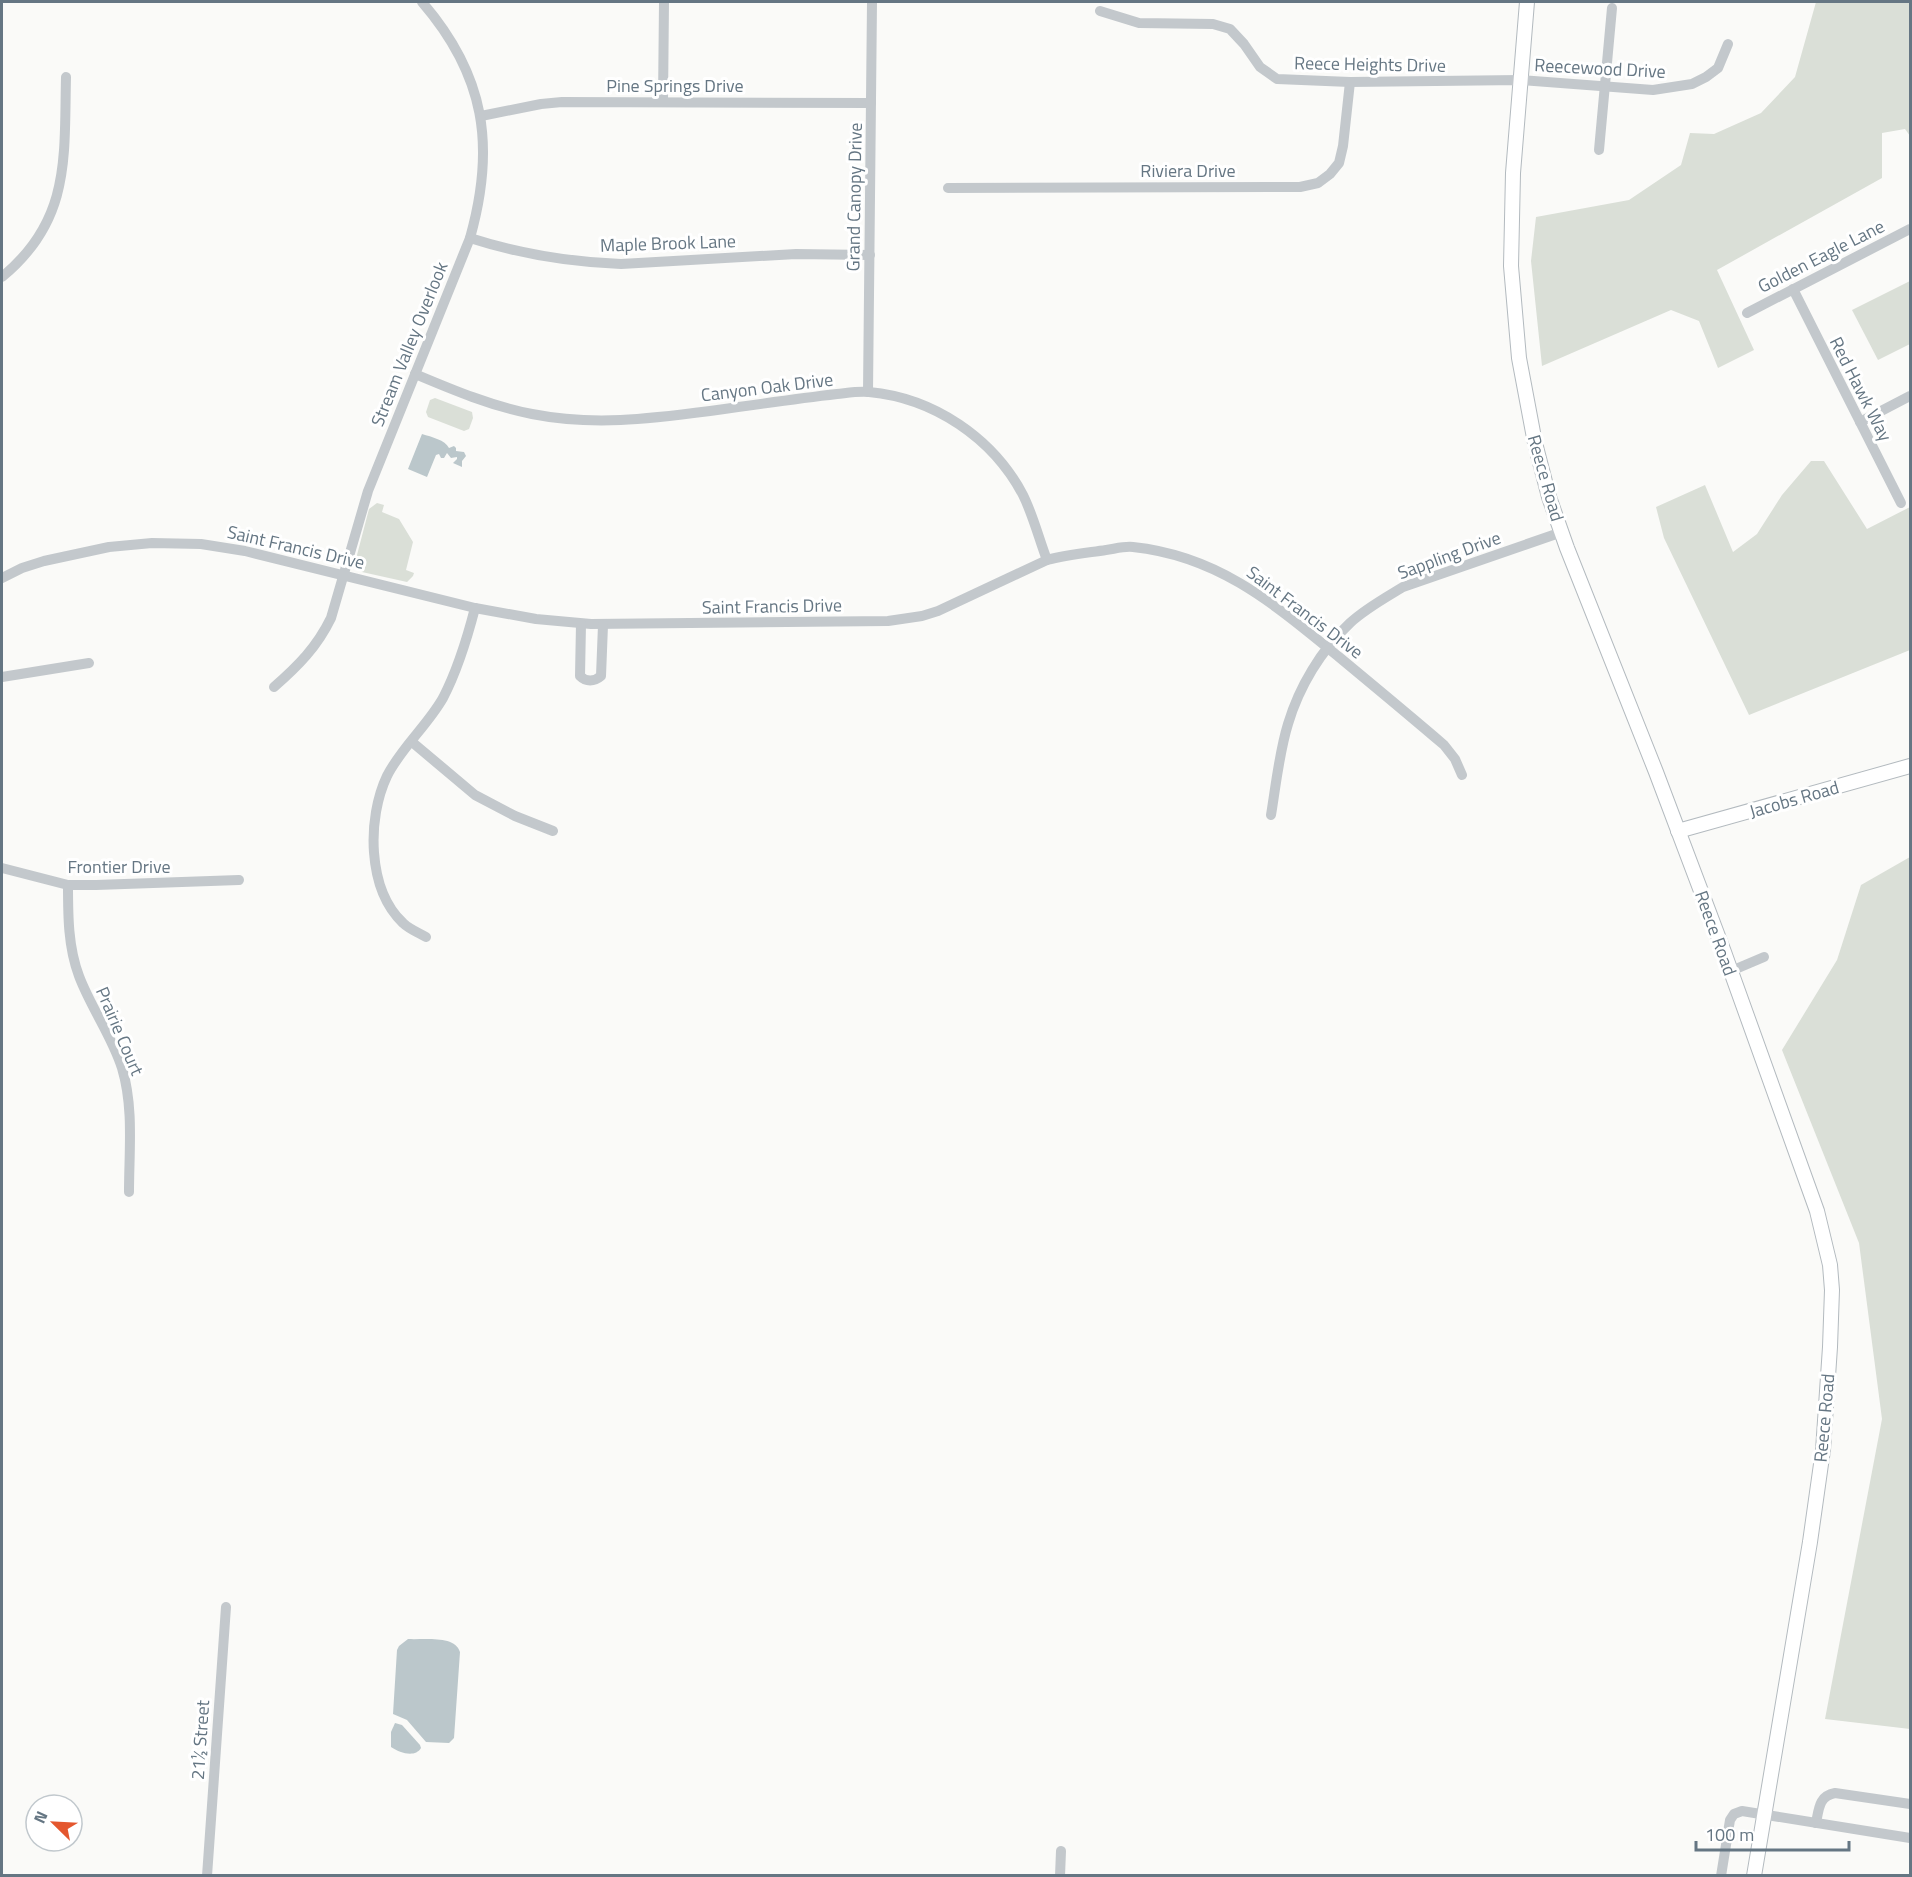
<svg xmlns="http://www.w3.org/2000/svg" width="1912" height="1877" font-family="'Titillium Web',sans-serif">
	<style>
		.green { fill: #dadfd7 }
		.water { fill: #bbc7cb }
		.lines { fill: none; stroke-linecap: round; stroke-linejoin: round }
		.secondary-casing { stroke: #b3babf; stroke-width: 16 }
		.street { stroke: #c3c8cc; stroke-width: 10 }
		.secondary { stroke: #fff; stroke-width: 14 }
		.labels { text-anchor: middle; dominant-baseline: central; stroke-width: 6; stroke-linejoin: round; paint-order: stroke }
		.street-label { font-size: 18px; fill: #657683; stroke: #fff }
	</style>
	<rect width="100%" height="100%" fill="#fafaf8"/>
	<g class="green">
		<path d="M1816 2H1910V136L1905 129 1882 133V178L1717 270 1754 350 1718 368 1699 321 1671 310 1542 366 1531 261 1536 217 1629 200 1681 165 1690 133 1714 134 1761 113 1795 77Z"/>
		<path d="M1910 281V344L1878 360 1852 310Z"/>
		<path d="M435 398 472 412 473 418 469 429 464 431 428 417 426 412 430 400Z"/>
		<path d="M1811 461H1824L1867 529 1910 507V650L1749 715 1664 538 1656 507 1705 485 1733 552 1757 534 1782 495Z"/>
		<path d="M377 503 384 505 382 512 399 519 413 542 406 570 414 573 413 576 407 582 362 572 356 566 357 555 369 509Z"/>
		<path d="M1910 857V1729L1825 1719 1882 1419 1859 1243 1782 1050 1837 960 1861 885Z"/>
	</g>
	<g class="water">
		<path d="M422 434C432 437 445 440 449 448L454 446 456 448V451L464 452 466 456 462 461V467L453 463 457 459V457L451 458 447 453 444 458H441L439 454 436 455 427 477 408 469Z"/>
		<path d="M408 1639C424 1640 455 1635 460 1652L454 1738 449 1743 426 1742 407 1720 393 1714 397 1650 399 1646Z"/>
		<path d="M395 1723 402 1725 420 1745 421 1748C415 1758 400 1753 391 1747V1732Z"/>
	</g>
	<g class="lines">
		<g class="secondary-casing">
			<g id="secondary">
				<path d="M1527 2 1513 173 1511 266 1519 358 1535 443 1549 497 1567 548 1656 772 1724 952 1817 1211 1830 1265 1832 1290 1830 1347 1823 1450 1810 1542 1754 1876"/>
				<path d="M1678 831 1910 766"/>
			</g>
		</g>
		<g class="street">
			<path d="M1100 11 1139 23 1213 24 1230 29 1244 44 1260 67 1277 79 1350 82 1520 80 1653 90 1692 84 1706 77 1718 68 1728 44"/>
			<path d="M663 101 664 2"/>
			<path d="M481 116 541 104 562 102 871 103"/>
			<path d="M1599 150 1612 8"/>
			<path d="M948 188 1300 187 1318 183 1330 174 1339 163 1343 146 1350 82"/>
			<path d="M470 238C520 254 569 262 621 264L796 254 870 255"/>
			<path d="M2 277C71 220 64 158 66 77"/>
			<path d="M1793 289 1901 503"/>
			<path d="M1747 313 1910 229"/>
			<path d="M415 374C453 390 491 406 532 414 593 426 648 419 710 411 752 405 794 399 837 394 847 393 858 391 869 392 934 398 993 438 1023 495 1033 515 1039 539 1047 560"/>
			<path d="M868 392 872 2"/>
			<path d="M1860 422 1910 396"/>
			<path d="M2 578 22 568 44 561 109 547 152 543 201 544 245 551 475 608 536 619 591 624 888 621 922 616 938 611 1047 560C1066 555 1086 553 1106 550 1114 549 1124 546 1133 547 1219 556 1274 604 1339 657 1374 686 1409 715 1444 745L1455 759 1462 775"/>
			<path d="M581 624 580 676C586 682 594 682 601 676L603 625"/>
			<path d="M2 677 89 663"/>
			<path d="M274 687C298 666 317 647 331 618L368 491 470 238C496 146 485 75 422 2"/>
			<path d="M412 742 475 795 515 816 553 831"/>
			<path d="M1271 815C1276 785 1279 753 1288 724 1299 687 1321 650 1350 623 1365 609 1385 598 1403 587L1562 532"/>
			<path d="M2 868 68 885H96L239 880"/>
			<path d="M68 885C68 915 68 947 79 976 91 1008 112 1036 122 1068 134 1108 129 1151 129 1192"/>
			<path d="M426 937C419 933 409 929 403 923 367 889 367 818 387 776 401 748 427 726 443 698 458 669 467 639 475 608"/>
			<path d="M1731 971 1764 957"/>
			<path d="M1816 1823C1819 1808 1819 1796 1835 1793L1910 1804"/>
			<path d="M207 1876 226 1607"/>
			<path d="M1060 1876 1061 1851"/>
			<path d="M1721 1876 1730 1820 1734 1814 1742 1811 1910 1838"/>
		</g>
		<use href="#secondary" class="secondary"/>
	</g>
	<g class="labels">
		<g class="street-label">
			<text transform="translate(1370 64) rotate(1)">Reece Heights Drive</text>
			<text transform="translate(1600 68) rotate(3)">Reecewood Drive</text>
			<text x="675" y="85">Pine Springs Drive</text>
			<text x="1188" y="170">Riviera Drive</text>
			<text transform="translate(854 197) rotate(-89)">Grand Canopy Drive</text>
			<text transform="translate(668 243) rotate(-2)">Maple Brook Lane</text>
			<text transform="translate(1821 256) rotate(-27)">Golden Eagle Lane</text>
			<text transform="translate(409 344) rotate(-68)">Stream Valley Overlook</text>
			<text transform="translate(767 387) rotate(-7)">Canyon Oak Drive</text>
			<text transform="translate(1861 389) rotate(63)">Red Hawk Way</text>
			<text transform="translate(1546 478) rotate(74)">Reece Road</text>
			<text transform="translate(296 547) rotate(13)">Saint Francis Drive</text>
			<text transform="translate(1449 555) rotate(-20)">Sappling Drive</text>
			<text transform="translate(772 606) rotate(-1)">Saint Francis Drive</text>
			<text transform="translate(1305 612) rotate(37)">Saint Francis Drive</text>
			<text transform="translate(1794 799) rotate(-16)">Jacobs Road</text>
			<text x="119" y="866">Frontier Drive</text>
			<text transform="translate(1716 933) rotate(70)">Reece Road</text>
			<text transform="translate(120 1031) rotate(67)">Prairie Court</text>
			<text transform="translate(1824 1418) rotate(-85)">Reece Road</text>
			<text transform="translate(200 1740) rotate(-86)">21½ Street</text>
		</g>
	</g>
	<rect width="1912" height="1877" fill="none" stroke="#657683" stroke-width="6"/>
	<g transform="translate(54 1823) rotate(294)"><circle r="28" fill="#ffffff" stroke="#c1c8cd" stroke-width="1.5"/>
	<path d="M0-4.5L10 22L0 15L-10 22Z" fill="#e4572e"/>
	<text y="-9" font-size="16" font-weight="bold" text-anchor="middle" fill="#657683">N</text>
	</g>
	<path d="M1696 1841v9h153v-9" fill="none" stroke="#657683" stroke-width="3"/>
	<text x="1705" y="1841" font-size="18" fill="#657683" stroke="#ffffff" stroke-width="4.5" paint-order="stroke">100 m</text>
</svg>
